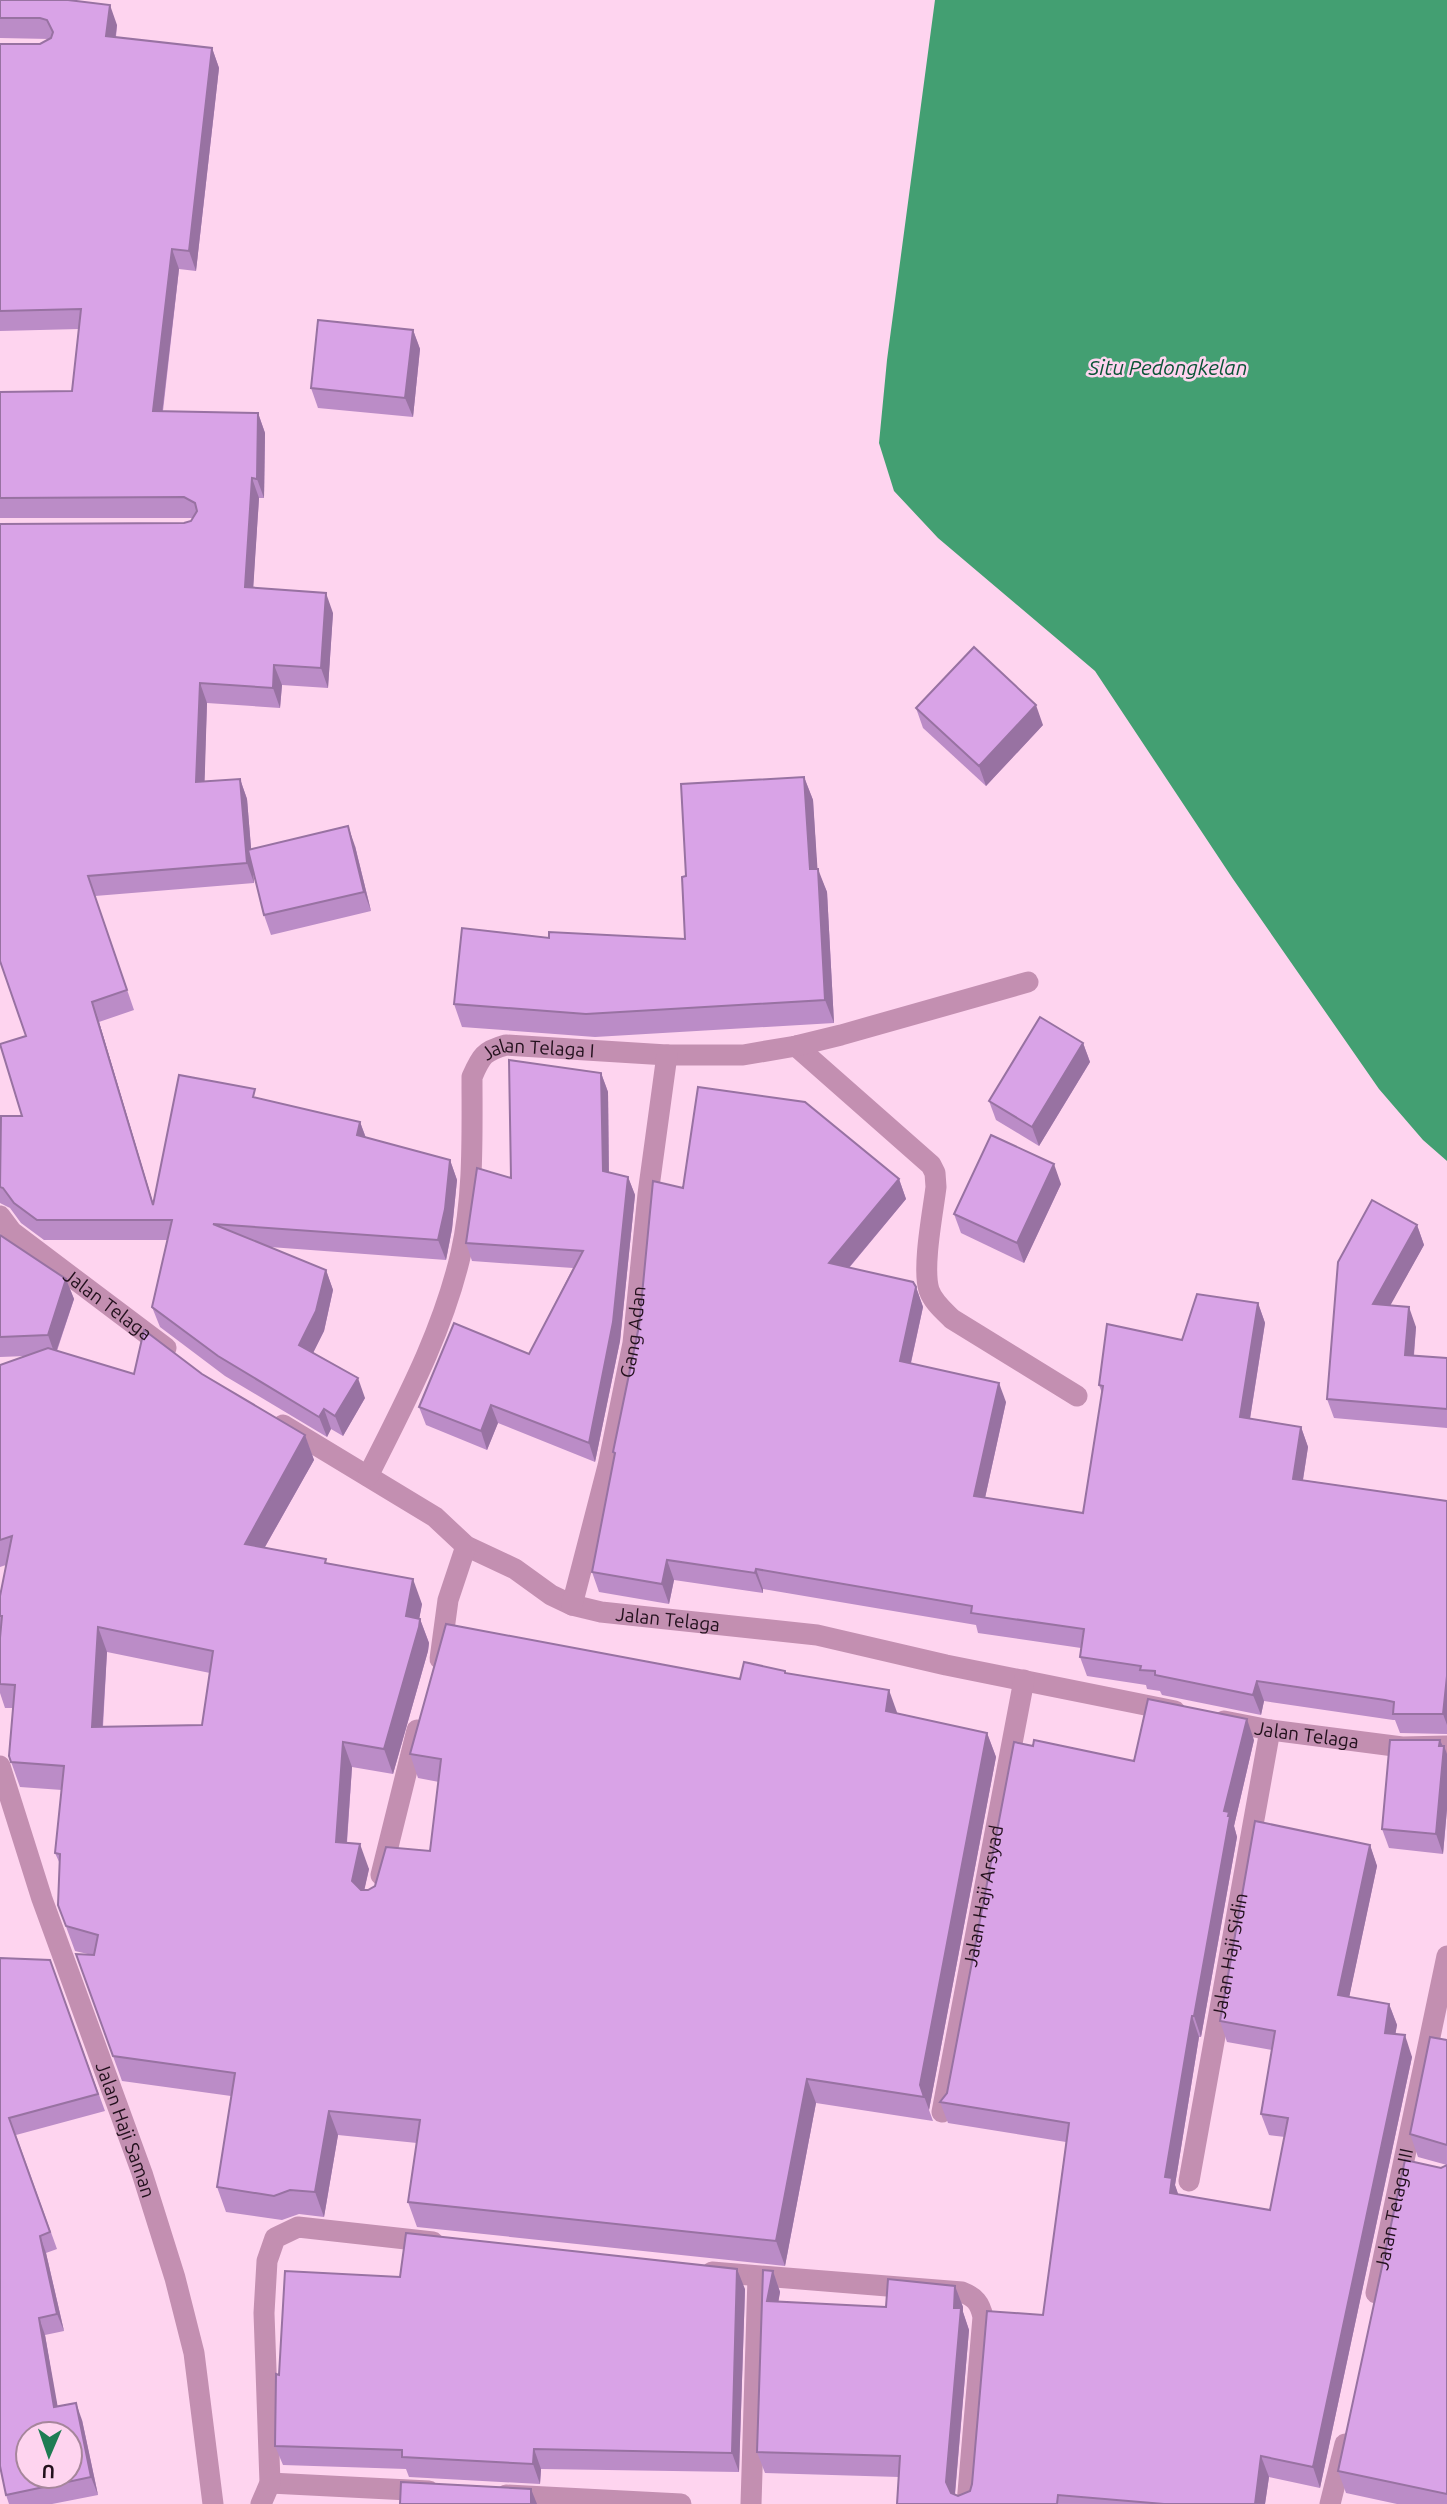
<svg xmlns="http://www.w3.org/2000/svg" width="1447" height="2504" font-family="Ubuntu,sans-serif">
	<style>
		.water { fill: #439f72 }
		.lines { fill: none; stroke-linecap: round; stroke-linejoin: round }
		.street { stroke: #c38fb1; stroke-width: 21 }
		.wall { fill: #bb8cc7; fill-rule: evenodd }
		.shaded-wall { fill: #9872a2 }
		.building { fill: #d9a3e7; stroke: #9872a2; stroke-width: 2; fill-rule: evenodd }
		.labels { text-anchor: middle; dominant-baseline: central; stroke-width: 5; stroke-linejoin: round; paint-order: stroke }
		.street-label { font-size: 19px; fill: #23111d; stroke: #fed4ef }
		.water-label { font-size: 21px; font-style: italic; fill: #0a5335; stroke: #fed4ef }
	</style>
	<rect width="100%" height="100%" fill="#fed4ef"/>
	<path class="water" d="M935 0H1447V1161L1423 1140 1379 1089 1233 879 1095 671 938 538 894 491 879 443 887 360Z"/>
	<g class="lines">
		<g class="street">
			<path d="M796 1046 931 1165 935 1173 936 1187C933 1212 922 1267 929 1290 933 1302 944 1311 952 1319L1077 1396"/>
			<path id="s1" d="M0 1216 12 1232 166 1348"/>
			<path id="s2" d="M283 1425 435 1517 466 1546 515 1569 551 1595 572 1605 601 1612 817 1635 946 1665 1175 1711"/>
			<path id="s3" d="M368 1476C404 1404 443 1332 461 1253 474 1196 472 1135 472 1077 481 1056 484 1051 506 1045L667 1055H743L796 1046 841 1035 1028 982"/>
			<path id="s4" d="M572 1605 608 1466 633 1343 648 1194 667 1055"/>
			<path d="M440 1659 448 1600 466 1546"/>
			<path id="s5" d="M1224 1721 1270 1730 1402 1747 1447 1746"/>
			<path id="s6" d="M0 1766 42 1899 142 2173 175 2278 194 2353 213 2504"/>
			<path d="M381 1875 417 1730"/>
			<path id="s7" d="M942 2112 1024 1680"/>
			<path id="s8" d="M1189 2181 1270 1730"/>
			<path d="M712 2272 962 2292C975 2297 980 2303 983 2317L967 2504"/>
			<path id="s9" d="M1376 2293 1447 1956"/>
			<path d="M270 2483 429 2491"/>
			<path d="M506 2495 681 2504"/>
			<path d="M261 2504 270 2483 264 2313 267 2261 275 2238 298 2227 433 2242"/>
			<path d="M751 2504 758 2277"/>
			<path d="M1330 2504 1345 2444"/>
		</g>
	</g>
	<g class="wall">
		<path d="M0 0H77V1L117 25 116 37 212 48 219 68 196 271 179 269 163 411 258 413 265 433 264 498H259L253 587 333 613 328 688 282 685 280 708 207 703 204 782 240 779 247 799 251 849 355 846 371 911 271 935 264 915 253 869 254 883 95 896 134 1010 99 1022 153 1203 258 1098 360 1122 366 1138 450 1160 457 1180 452 1229 446 1260 270 1247 326 1270 333 1290 324 1331 313 1353 365 1398 343 1436 331 1429 327 1437 225 1376 160 1327 152 1307 168 1240H44L21 1223 10 1208 0 1203V1146L22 1116 26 1036 184 523 191 521 193 518H0V392L72 391 79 329 0 331V44H40L50 39 0 38Z"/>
		<path d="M413 330 420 349 413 417 318 408 311 388Z"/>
		<path d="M916 708 1043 725 986 786 923 728Z"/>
		<path d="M804 777 813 800 817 869 827 892 834 1023 595 1037 462 1027 454 1004 549 938 685 939 686 876Z"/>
		<path d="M1083 1043 1090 1062 1039 1146 996 1120 989 1101Z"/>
		<path d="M601 1073 608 1092 609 1173 628 1177 635 1195 620 1341 595 1462 498 1423 487 1450 426 1425 419 1407 529 1354 573 1268 472 1261 466 1243 511 1178Z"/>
		<path d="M899 1179 906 1199 849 1268 916 1287 923 1307 911 1363 1006 1402 985 1498 1083 1513 1102 1393 1099 1385 1182 1340 1258 1303 1265 1323 1250 1419 1301 1427 1308 1447 1303 1480 1447 1501V1734L1400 1733 1395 1720H1393L1264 1701 1261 1715 1162 1695 1160 1691 1147 1689 1146 1685 1087 1676 1080 1657 1081 1648 978 1633 976 1625 763 1589V1593L674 1580 669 1604 599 1592 592 1572 615 1456 613 1452 683 1188Z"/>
		<path d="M1061 1184 1024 1263 961 1233 954 1214Z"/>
		<path d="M1417 1225 1424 1245 1390 1305 1416 1327 1414 1356 1447 1358V1428L1334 1418 1327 1399Z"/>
		<path d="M0 1235 66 1279 74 1299 57 1351 134 1374H202L305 1435 314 1460 265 1547 328 1564 422 1604 419 1619H420L429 1643 428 1651 393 1774 352 1767 347 1843 369 1869 364 1890H368L430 1851 439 1782 418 1778 410 1754 740 1679 786 1674 897 1713 987 1733 996 1757 929 2110 933 2121 816 2103 785 2266 417 2227 408 2202 417 2143 338 2135 324 2217 299 2214 282 2220 226 2212 217 2187 231 2096 122 2081 76 1954 92 1955 75 1951 58 1905 60 1864 55 1853 62 1790 20 1787 9 1756 13 1708H5L0 1693V1596L6 1565 0 1567V1365L26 1356 0 1357ZM107 1652 210 1673 202 1725 103 1727Z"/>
		<path d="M1254 1740 1234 1826 1237 1837 1201 2037H1199L1175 2185 1178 2195 1270 2210 1285 2137 1269 2135 1261 2114 1272 2050 1227 2042 1220 2021 1370 1845 1377 1866 1349 1997 1389 2004 1397 2025 1395 2034 1412 2057 1320 2488 1269 2477 1265 2504H897L899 2477 765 2473 757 2452 773 2271 780 2292 778 2302 886 2307 955 2286 963 2307V2312L969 2330 955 2495 958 2496 970 2491 1043 2315 1066 2142 948 2123 940 2102 947 2093 1033 1746 1134 1761Z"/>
		<path d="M1440 1740 1447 1754V1809L1443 1854 1389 1848 1382 1829Z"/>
		<path d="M0 1958 50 1960 105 2111 16 2135 57 2249 46 2253 64 2331 45 2335 57 2407 82 2420 98 2495 52 2504H9L6 2495Z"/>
		<path d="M1447 2040V2504H1397L1346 2493 1338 2471 1441 2168 1447 2165 1418 2157 1410 2134Z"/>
		<path d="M400 2277 745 2289 739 2472 541 2469 540 2484 409 2477 406 2469 283 2465 275 2446 279 2375Z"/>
	</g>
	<g class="shaded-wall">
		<path d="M110 5 117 25 113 56 106 36Z"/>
		<path d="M212 48 219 68 196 271 189 251Z"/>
		<path d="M172 249 179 269 160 431 153 411Z"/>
		<path d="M413 330 420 349 413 417 405 398Z"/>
		<path d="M258 413 265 433 264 498 257 479Z"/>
		<path d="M252 478 259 498 252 607 245 587Z"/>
		<path d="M326 593 333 613 328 688 321 668Z"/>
		<path d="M274 665 282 685 280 708 273 688Z"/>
		<path d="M200 683 207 703 204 802 196 782Z"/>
		<path d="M1036 705 1043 725 986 786 979 766Z"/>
		<path d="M804 777 813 800 819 892 810 869Z"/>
		<path d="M240 779 247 799 254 883 247 863Z"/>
		<path d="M348 826 355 846 371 911 364 892Z"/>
		<path d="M818 869 827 892 834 1023 825 1000Z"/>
		<path d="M92 1002 99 1022 158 1220 153 1205Z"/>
		<path d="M1083 1043 1090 1062 1039 1146 1032 1127Z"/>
		<path d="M601 1073 608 1092 609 1190 603 1171Z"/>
		<path d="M360 1122 367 1141 357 1135Z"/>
		<path d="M450 1160 457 1180 452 1229 446 1260 438 1240Z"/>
		<path d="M1054 1164 1061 1184 1024 1263 1017 1243Z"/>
		<path d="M628 1177 635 1195 620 1341 595 1462 589 1443Z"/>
		<path d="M899 1179 906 1199 836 1283 829 1263Z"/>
		<path d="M1417 1225 1424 1245 1380 1324 1373 1304Z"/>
		<path d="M326 1270 333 1290 324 1331 307 1365 299 1345Z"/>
		<path d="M66 1279 74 1299 55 1355 48 1335Z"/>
		<path d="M916 1287 923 1307 907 1380 900 1361Z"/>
		<path d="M1258 1303 1265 1323 1247 1437 1240 1417Z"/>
		<path d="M1409 1307 1416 1327 1412 1375 1405 1355Z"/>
		<path d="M358 1378 365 1398 343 1436 335 1416Z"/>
		<path d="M999 1383 1006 1402 981 1516 974 1496Z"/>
		<path d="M491 1405 498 1423 487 1450 481 1431Z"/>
		<path d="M324 1409 331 1429 327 1437 319 1417Z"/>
		<path d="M1301 1427 1308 1447 1300 1498 1293 1479Z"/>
		<path d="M305 1435 314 1460 253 1568 245 1544Z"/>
		<path d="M667 1560 674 1580 669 1604 662 1584Z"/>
		<path d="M756 1569 763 1589V1593L755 1573Z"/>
		<path d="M413 1579 422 1604 415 1641 406 1616Z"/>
		<path d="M420 1619 429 1643 428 1651 393 1774 384 1749Z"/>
		<path d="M98 1627 107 1652 101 1751 92 1727Z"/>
		<path d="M1447 1676V1725L1443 1714Z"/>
		<path d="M1257 1681 1264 1701 1261 1715 1253 1695Z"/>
		<path d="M889 1690 898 1715 886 1711Z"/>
		<path d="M1247 1719 1254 1740 1234 1826 1237 1837 1201 2037 1194 2016 1224 1811Z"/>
		<path d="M987 1733 996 1757 929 2110 933 2121 920 2085Z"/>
		<path d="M1440 1740 1444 1749V1746L1447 1754V1809L1443 1854 1436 1834Z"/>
		<path d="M343 1742 352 1767 345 1866 336 1842Z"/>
		<path d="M360 1844 369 1869 361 1905 352 1881Z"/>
		<path d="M1370 1845 1377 1866 1345 2017 1338 1995Z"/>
		<path d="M1389 2004 1397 2025 1392 2054 1385 2033Z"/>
		<path d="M1192 2016 1199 2037 1175 2185 1180 2199 1170 2193 1165 2177Z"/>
		<path d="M1405 2035 1412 2057 1320 2488 1313 2467Z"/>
		<path d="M807 2079 816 2103 785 2266 776 2241Z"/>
		<path d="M329 2111 338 2135 324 2217 315 2192Z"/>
		<path d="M40 2236 46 2253 64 2331 57 2314Z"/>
		<path d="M737 2269 745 2289 739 2472 732 2453Z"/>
		<path d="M773 2271 780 2292 775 2322 767 2301Z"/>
		<path d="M955 2286 963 2307V2312L969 2330 954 2504 946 2482Z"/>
		<path d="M39 2318 45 2335 61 2425 54 2407Z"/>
		<path d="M76 2403 82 2420 98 2495 91 2477Z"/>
		<path d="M534 2449 541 2469 540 2484 533 2464Z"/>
		<path d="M1261 2456 1269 2477 1265 2504H1255Z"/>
		<path d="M531 2489 537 2504H531Z"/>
	</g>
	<g class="building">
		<path d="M0 0H68L110 5 106 36 212 48 189 251 172 249 153 411 258 413 257 479 252 478 245 587 326 593 321 668 274 665 273 688 200 683 196 782 240 779 247 863 88 876 127 990 92 1002 153 1205 179 1075 255 1089 253 1097 360 1122 357 1135 450 1160 445 1209 438 1240 213 1224 326 1270 316 1311 299 1345 358 1378 335 1416 324 1409 319 1417 218 1356 152 1307 172 1220H37L14 1203 3 1188 0 1187 1 1116H22L0 1044 26 1036 0 961V524L184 523 191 521 197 511 195 503 184 497 0 498V392L72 391 81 309 0 311V44H40L51 38 53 32 47 20 40 18H0Z"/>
		<path d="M318 320 413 330 405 398 311 388Z"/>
		<path d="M974 647 1036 705 979 766 916 708Z"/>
		<path d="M804 777 810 869H818L825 1000 586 1014 454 1004 462 928 549 938V932L685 939 682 877 686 876 681 784Z"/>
		<path d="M348 826 364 892 264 915 248 850Z"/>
		<path d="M1040 1017 1083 1043 1032 1127 989 1101Z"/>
		<path d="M509 1060 601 1073 603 1171 628 1177 613 1322 589 1443 491 1405 481 1431 419 1407 454 1323 529 1354 583 1251 466 1243 477 1168 511 1178Z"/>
		<path d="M698 1087 805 1102 899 1179 829 1263 913 1282 916 1287 900 1361 999 1383 974 1496 1083 1513 1103 1386 1099 1385 1107 1324 1182 1340 1197 1294 1258 1303 1240 1417 1301 1427 1293 1479 1447 1501V1676L1443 1714H1393L1394 1702 1385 1700 1257 1681 1253 1695 1155 1675V1671L1140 1670 1141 1666 1080 1657 1084 1629 971 1613 972 1606 756 1569 755 1573 667 1560 662 1584 592 1572 615 1453 613 1452 639 1326 653 1181 683 1188Z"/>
		<path d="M991 1135 1054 1164 1017 1243 954 1214Z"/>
		<path d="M1372 1200 1417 1225 1373 1304 1409 1307 1405 1355 1447 1358V1409L1327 1399 1338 1262Z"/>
		<path d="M0 1235 66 1279 48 1335 0 1337Z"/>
		<path d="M144 1330 202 1374 305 1435 245 1544 326 1559 325 1563 413 1579 406 1616 420 1619 419 1627 384 1749 343 1742 336 1842 360 1844 352 1881 361 1890H368L375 1886 386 1847 430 1851 441 1759 410 1754 446 1624 740 1679 744 1662 785 1671V1673L889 1690 886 1711 987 1733 920 2085 924 2097 807 2079 776 2241 408 2202 420 2120 329 2111 315 2192 290 2190 274 2196 217 2187 235 2073 113 2056 76 1954 94 1955 98 1935 66 1926 58 1905 60 1854 55 1853 64 1766 11 1762 9 1756 15 1685 0 1684V1638L2 1616H0V1596L12 1536 0 1540V1365L48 1348 134 1374ZM98 1627 213 1651 202 1725 92 1727Z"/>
		<path d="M1148 1699 1247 1719 1224 1811 1229 1812 1228 1816H1230L1194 2016H1192L1165 2177 1172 2178 1170 2193 1270 2210 1288 2118 1261 2114 1275 2031 1220 2021 1255 1821 1370 1845 1338 1995 1389 2004 1385 2033 1405 2035 1313 2467 1261 2456 1255 2504H1164L1058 2495 1057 2504H897L900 2456 757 2452 763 2270 773 2271 767 2301 886 2307 888 2279 955 2286 954 2308H961L946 2482 951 2493 958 2496 970 2491 972 2484 987 2311 1043 2315 1069 2123 940 2102 947 2093 1014 1742 1033 1746 1034 1740 1134 1761Z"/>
		<path d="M1390 1740H1440L1439 1746H1444L1436 1834 1382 1829Z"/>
		<path d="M0 1958 50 1960 98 2094 9 2118 50 2232 40 2236 57 2314 39 2318 54 2407 76 2403 91 2477 6 2495 0 2466ZM28 2434H70V2476H28Z"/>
		<path d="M1430 2037 1447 2040V2145L1410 2134Z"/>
		<path d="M1405 2160 1441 2168 1447 2165V2494L1338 2471Z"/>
		<path d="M406 2233 737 2269 732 2453 534 2449 533 2464 402 2457V2450L275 2446 276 2374 279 2375 285 2271 400 2277Z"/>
		<path d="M401 2482 531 2489V2504H400Z"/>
	</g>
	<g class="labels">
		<g class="street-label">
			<text stroke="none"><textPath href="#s3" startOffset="500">Jalan Telaga I</textPath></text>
			<text stroke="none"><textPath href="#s1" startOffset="140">Jalan Telaga</textPath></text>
			<text stroke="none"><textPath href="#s4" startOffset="280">Gang Adan</textPath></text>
			<text stroke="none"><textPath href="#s2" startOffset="439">Jalan Telaga</textPath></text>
			<text stroke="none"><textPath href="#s5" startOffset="84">Jalan Telaga</textPath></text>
			<text stroke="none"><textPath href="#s7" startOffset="220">Jalan Haji Arsyad</textPath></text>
			<text stroke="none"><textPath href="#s8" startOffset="229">Jalan Haji Sidin</textPath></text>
			<text stroke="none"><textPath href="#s6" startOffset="385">Jalan Haji Saman</textPath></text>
			<text stroke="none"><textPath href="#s9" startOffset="86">Jalan Telaga III</textPath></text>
		</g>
		<g class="water-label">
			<text x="1168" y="367">Situ Pedongkelan</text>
		</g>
	</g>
	<g transform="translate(49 2455) rotate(182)"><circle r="33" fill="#fed4ef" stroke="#a6869b" stroke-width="2"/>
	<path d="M0-5L12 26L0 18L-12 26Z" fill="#1e7c53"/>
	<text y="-10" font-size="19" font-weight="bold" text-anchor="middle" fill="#23111d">U</text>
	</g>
</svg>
